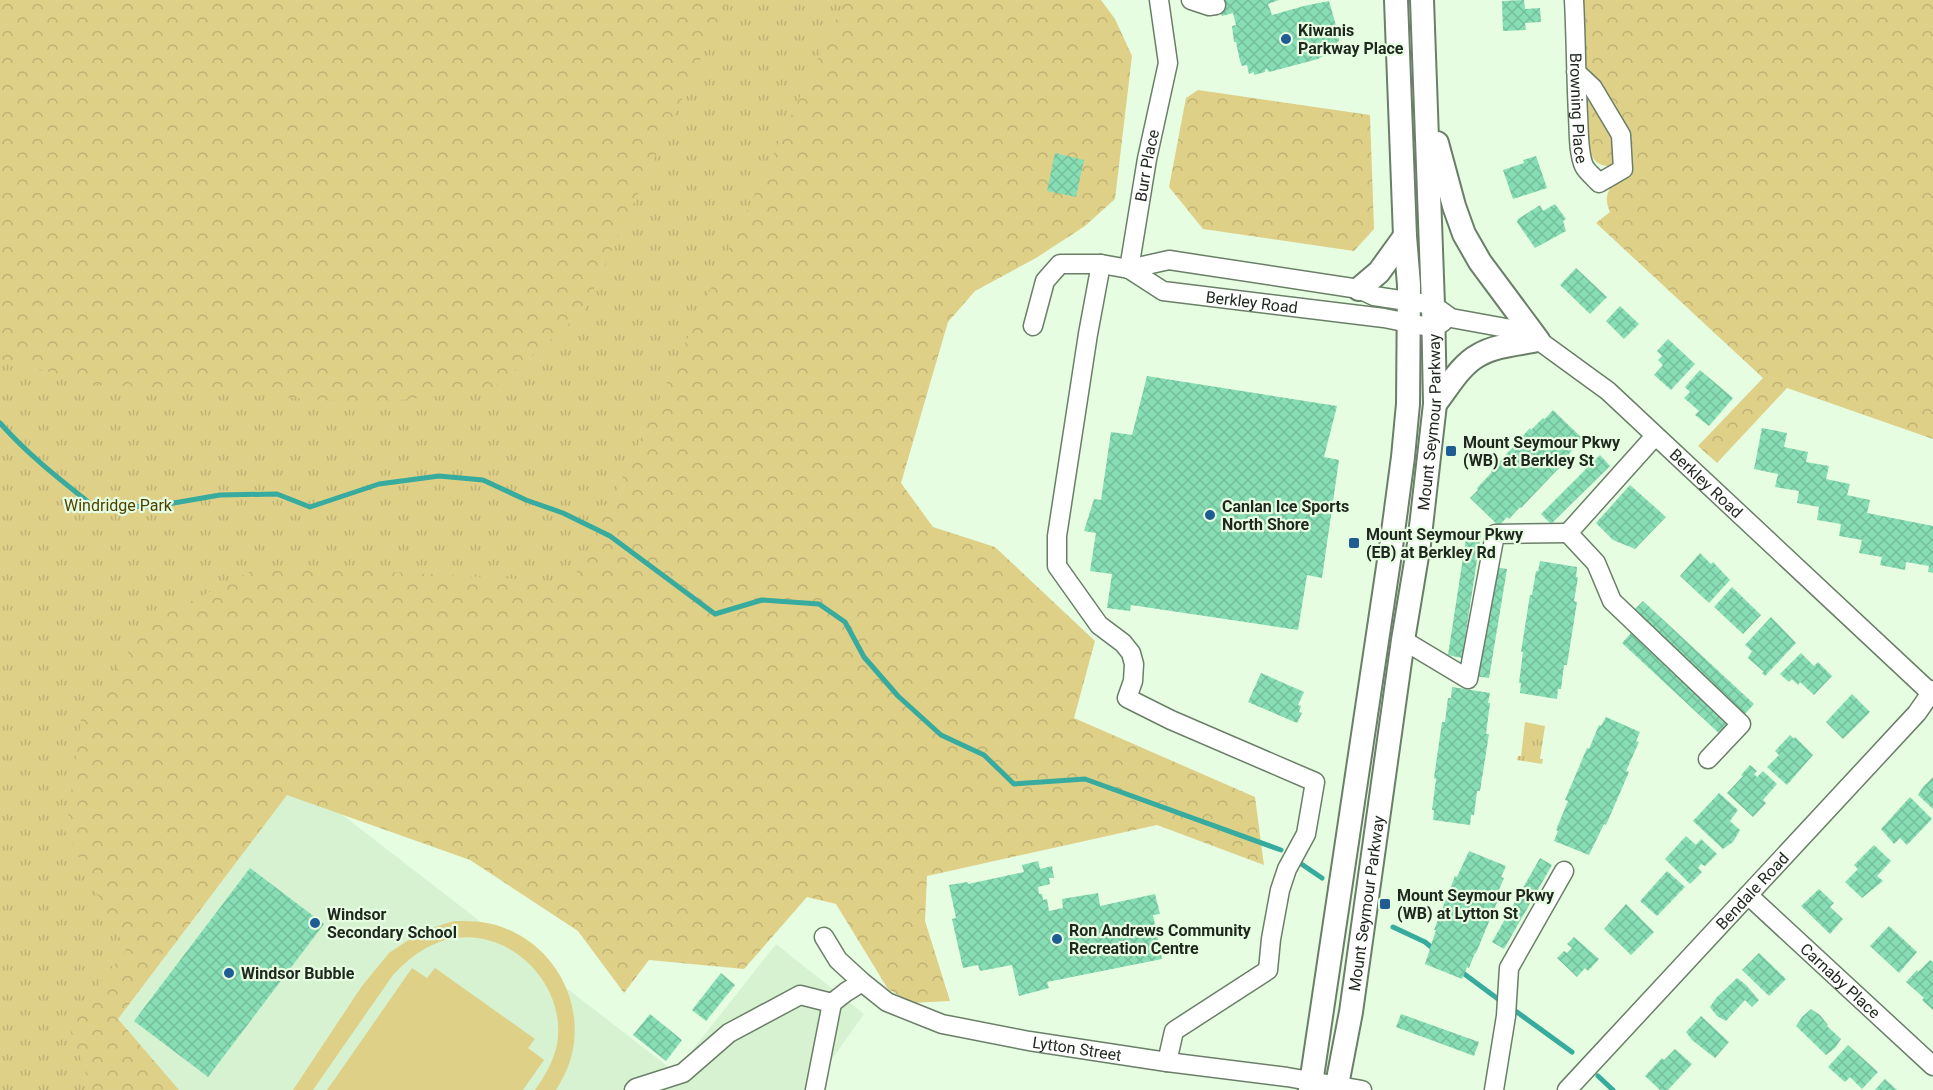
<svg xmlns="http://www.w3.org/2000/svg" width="1933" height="1090" font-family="Roboto,sans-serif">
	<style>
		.built { fill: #d6f2d1 }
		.forest { fill: url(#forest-crowns) }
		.park { fill: url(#park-tufts) }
		.pitch { fill: #dfd088 }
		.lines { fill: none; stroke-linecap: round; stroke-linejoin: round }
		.stream { stroke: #37ab9e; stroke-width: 5 }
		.building { fill: url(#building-cross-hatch) }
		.minor-casing { stroke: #6a7f67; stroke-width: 21 }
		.major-casing { stroke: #6a7f67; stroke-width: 26 }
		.minor { stroke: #fff; stroke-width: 18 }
		.major { stroke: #fff; stroke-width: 22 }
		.poi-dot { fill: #1e5c92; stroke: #e6fde2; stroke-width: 2 }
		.labels { text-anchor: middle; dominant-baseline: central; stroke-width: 4.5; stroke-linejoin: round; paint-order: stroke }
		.poi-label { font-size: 16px; font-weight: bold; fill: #1e261d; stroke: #e6fde2; text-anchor: start }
		.street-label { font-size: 16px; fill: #1e261d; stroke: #e6fde2 }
		.park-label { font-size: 16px; fill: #4e4200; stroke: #e6fde2 }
	</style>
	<defs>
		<pattern id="forest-crowns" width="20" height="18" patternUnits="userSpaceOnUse" patternTransform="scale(1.5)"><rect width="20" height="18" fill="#dfd088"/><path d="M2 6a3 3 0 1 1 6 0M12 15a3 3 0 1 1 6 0" fill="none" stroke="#bfb275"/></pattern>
		<pattern id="park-tufts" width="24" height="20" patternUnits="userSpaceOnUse" patternTransform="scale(1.5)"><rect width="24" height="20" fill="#dfd088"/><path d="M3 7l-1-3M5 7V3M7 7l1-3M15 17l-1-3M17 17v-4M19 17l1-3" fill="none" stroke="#bfb275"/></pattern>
		<pattern id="building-cross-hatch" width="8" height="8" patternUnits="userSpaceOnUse" patternTransform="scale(1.5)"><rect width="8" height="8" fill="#87deb5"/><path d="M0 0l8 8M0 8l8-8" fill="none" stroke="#74be9b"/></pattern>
	</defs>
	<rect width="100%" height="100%" fill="#e6fde2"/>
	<path class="built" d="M274 762 675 1072 776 944 864 1014 813 1086V1090H92L68 1024Z"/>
	<g class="forest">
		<path d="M0 0H1101L1115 19 1132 56 1115 199 1085 226 1036 258 975 291 948 322 901 483 933 527 995 547 1095 641 1074 718 1255 797 1264 865 1157 825 927 876 925 921 950 1001 912 1003 888 989 836 904 807 897 744 969 649 960 624 993 578 931 470 860 287 795 118 1019 179 1090H0Z"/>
		<path d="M1582 0H1933V439L1787 388 1717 463 1698 446 1763 378 1596 223 1610 212C1602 194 1610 189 1620 175L1612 166C1595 167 1590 156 1587 141Z"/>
		<path d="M1198 90 1370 115 1374 229 1354 251 1203 229 1169 187 1186 98Z"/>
	</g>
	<g class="park">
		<path d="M728 0H845L628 466 572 582 263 565 150 622 81 719 66 832 126 950 68 1024 92 1090H0V359L95 384 366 403 490 391 583 312Z"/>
		<path d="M1525 722 1545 726 1540 759H1543L1542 764 1517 760 1518 756H1521Z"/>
	</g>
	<g class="pitch">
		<path d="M454 921C468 921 482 921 496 925 553 942 588 1003 570 1061 567 1071 562 1080 556 1090H535C545 1076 553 1062 557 1045 568 983 507 924 446 940 424 946 408 959 393 975L313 1090H293L362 986 389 953 422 931Z"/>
		<path d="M412 968 427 978 435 968 535 1039 528 1048 544 1060 523 1090H327Z"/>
	</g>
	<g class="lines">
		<g class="stream">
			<path d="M0 423C29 456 63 482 97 509L162 505 220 495 277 494 310 507 379 484 439 476 483 480 526 500 563 513 610 536 715 614 762 600 819 604 845 622 864 657 898 696 941 735 984 755 1014 784 1085 779 1281 850"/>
			<path d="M1297 861 1322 878"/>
			<path d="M1393 927 1425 942 1436 951"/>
			<path d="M1459 970 1502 1002"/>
			<path d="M1510 1007 1572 1052"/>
			<path d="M1598 1076 1613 1090"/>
		</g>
	</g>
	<g class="building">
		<path d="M1216 0H1279L1268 4 1272 15 1304 6 1329 1 1339 36V41L1337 42 1338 48 1332 54 1323 55V56L1318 59 1269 72 1267 69 1265 70V72L1254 75V72L1249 74 1247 65 1242 66 1240 61 1236 42H1234L1232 26 1236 25 1233 13 1222 16Z"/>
		<path d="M1524 0 1525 9 1540 8 1541 22 1525 23 1526 30 1503 31 1502 1Z"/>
		<path d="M1055 153 1084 160 1076 197 1047 191Z"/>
		<path d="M1536 156 1547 188 1513 199 1503 170 1524 163 1523 160Z"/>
		<path d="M1555 204 1566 219 1563 221 1566 231 1535 248 1517 222 1518 219 1540 205 1543 211Z"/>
		<path d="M1576 268 1607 297 1590 314 1560 285Z"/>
		<path d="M1620 306 1639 324 1624 339 1606 321Z"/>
		<path d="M1668 339 1695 364 1671 390 1654 375 1663 365 1658 360 1662 356 1657 351Z"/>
		<path d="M1700 370 1733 398 1709 426 1695 415 1699 411 1684 398 1690 392 1685 387Z"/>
		<path d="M1147 376 1337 406 1324 457 1339 460 1322 578 1307 575 1298 630 1131 605 1130 611 1107 608 1112 574 1090 571 1096 533 1084 531 1094 499 1101 500 1111 432 1132 435Z"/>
		<path d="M1553 410 1582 438 1560 465 1561 466 1521 508 1520 507 1509 519 1507 517 1499 526 1470 498 1478 490 1477 488 1492 472 1491 471 1530 428 1531 430 1543 418 1545 419Z"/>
		<path d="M1762 428 1787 433 1784 447 1808 452 1806 462 1829 466 1826 479 1850 484 1847 495 1870 500 1867 513 1933 526V573L1928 572 1929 566 1906 562 1905 570 1880 565 1882 557 1859 553 1862 540 1839 536 1841 524 1817 520 1819 507 1797 503 1799 491 1775 487 1778 474 1754 469Z"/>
		<path d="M1600 455 1610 466 1551 524 1541 514Z"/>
		<path d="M1630 485 1666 517 1635 549 1613 540 1596 523Z"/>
		<path d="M1467 532 1481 534 1462 658 1448 655Z"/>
		<path d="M1700 553 1711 564 1713 562 1730 580 1709 603 1680 576Z"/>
		<path d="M1540 561 1577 567 1576 577H1578L1574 601 1577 602 1567 665H1564L1561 689H1558L1557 699 1520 693 1521 683H1519L1523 652H1521L1530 595H1532L1536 571H1538Z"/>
		<path d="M1493 567 1507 569 1489 678 1475 676Z"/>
		<path d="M1732 587 1761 615 1743 634 1714 607Z"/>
		<path d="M1643 601 1754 704 1744 715 1633 611Z"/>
		<path d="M1771 617 1796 643 1765 676 1762 673 1764 672 1748 658 1752 651 1745 645Z"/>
		<path d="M1631 633 1733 727 1723 737 1622 643Z"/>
		<path d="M1801 653 1814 666 1818 662 1832 676 1814 695 1800 682 1798 685 1792 679 1789 682 1780 674Z"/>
		<path d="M1261 673 1304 692 1298 705 1301 706 1299 712 1302 713 1297 723 1248 702Z"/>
		<path d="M1452 687 1490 693 1488 703H1490L1486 734H1489L1480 791H1477L1474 815H1471L1470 825 1433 820 1434 810H1432L1436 779 1434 778 1442 722H1445L1448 698H1451Z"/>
		<path d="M1852 694 1870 712 1843 739 1826 722Z"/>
		<path d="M1606 717 1640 732 1636 741 1639 742 1626 771 1629 772 1606 825 1604 824 1589 855 1554 841 1558 831 1556 830 1568 801 1565 800 1587 748 1589 749 1599 725 1601 726Z"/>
		<path d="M1790 735 1794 739 1795 737 1813 755 1787 785 1767 767 1779 755 1775 751Z"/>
		<path d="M1750 765 1757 771 1754 774 1757 777 1763 771 1777 784 1763 800 1766 803 1753 817 1727 793 1743 776 1741 775Z"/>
		<path d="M1933 777V809L1918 795 1923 787Z"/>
		<path d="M1719 793 1738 810 1730 821 1740 830 1733 842 1723 849 1693 821Z"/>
		<path d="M1910 797 1932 819 1907 845 1900 838 1894 844 1881 829Z"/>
		<path d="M1686 836 1696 845 1701 839 1717 854 1705 866 1701 864 1698 868 1702 872 1690 884 1665 859Z"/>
		<path d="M1874 845 1891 861 1877 876 1883 881 1862 898 1845 882 1858 869 1854 865Z"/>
		<path d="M1469 851 1506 866 1501 877 1504 878 1495 899 1498 900 1476 953H1475L1469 968 1467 967 1462 979 1425 964 1436 930H1434L1455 876 1457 877Z"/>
		<path d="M1540 858 1552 865 1504 949 1492 942Z"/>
		<path d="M1038 861 1040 869 1052 866 1054 878H1049L1050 884 1038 887 1039 894H1042L1043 900 1047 899 1049 911 1063 908 1062 899 1098 893 1100 906 1155 894 1160 914 1153 915 1162 959 1047 982 1049 988 1019 996 1012 965 980 971 978 965 963 968 952 919 956 918 949 885 967 882 968 884 1024 872 1022 865Z"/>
		<path d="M250 868 324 924 208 1077 134 1021Z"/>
		<path d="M1667 871 1685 887 1657 916 1640 901Z"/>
		<path d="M1819 889 1834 903 1830 907 1843 919 1830 934 1801 906Z"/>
		<path d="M1626 904 1654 932 1631 955 1604 929Z"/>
		<path d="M1889 926 1917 952 1899 973 1870 946Z"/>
		<path d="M1574 937 1599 959 1588 971 1585 968 1577 977 1557 958 1564 951 1567 953 1572 948 1567 944Z"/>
		<path d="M1759 953 1786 979 1769 996 1742 970Z"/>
		<path d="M1930 960 1933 962V1010L1922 1000 1924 998 1906 982 1917 970 1918 972Z"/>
		<path d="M721 973 735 985 706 1021 692 1010Z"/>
		<path d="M1737 978 1746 985 1759 1000 1752 1007 1745 1000 1726 1021 1717 1016 1710 1007 1716 998Z"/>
		<path d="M1811 1009 1820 1015 1828 1025 1827 1026 1841 1039 1835 1048 1826 1055 1796 1026 1802 1017Z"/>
		<path d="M650 1014 682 1040 666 1061 633 1035Z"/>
		<path d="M1401 1014 1479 1042 1474 1056 1396 1027Z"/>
		<path d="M1701 1016 1729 1042 1715 1058 1692 1040 1686 1032Z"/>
		<path d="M1848 1045 1878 1072 1862 1089 1850 1077 1845 1082 1828 1067Z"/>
		<path d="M1675 1049 1692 1064 1668 1090H1660L1645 1076 1662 1058 1664 1060Z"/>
		<path d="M1885 1079 1897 1090H1875Z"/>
	</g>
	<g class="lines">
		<g class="minor-casing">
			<g id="minor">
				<path d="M1191 0 1209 6 1216 5"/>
				<path id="s1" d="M1574 0C1576 38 1576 77 1578 115 1579 130 1578 152 1584 166 1587 172 1595 178 1599 183L1623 169 1621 135 1593 88 1576 72"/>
				<path d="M1101 264 1088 334 1057 536V566L1099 625 1123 643 1131 653 1134 664 1133 681 1127 698 1171 720 1315 782 1306 834 1287 869 1280 890 1271 939 1268 970 1174 1031 1167 1062"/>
				<path id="s2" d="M1129 269 1163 291 1384 318 1434 328 1443 322"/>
				<path id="s3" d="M1129 269 1147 159 1168 63 1159 0"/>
				<path id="s4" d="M1033 326 1045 281 1060 264H1101L1129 269 1169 260 1359 289 1374 296 1433 305 1451 318 1517 330 1538 340 1608 391 1933 695"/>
				<path d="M1655 436 1568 533 1596 563 1612 601 1741 724 1708 759"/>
				<path d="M1403 640 1468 679 1495 534 1568 533"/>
				<path id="s5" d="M1748 895 1933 1066"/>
				<path id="s6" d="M824 937 838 960 862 982 887 1002 942 1024 1029 1041 1167 1062 1287 1077 1362 1090"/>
				<path d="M634 1090 636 1088 683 1073 729 1033 800 995 832 1003"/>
				<path d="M815 1090 832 1003 846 992 862 982"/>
				<path d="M1494 1090 1506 1016 1509 968 1564 871"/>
				<path id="s7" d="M1567 1090 1917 713 1933 690"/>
			</g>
		</g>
		<g class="major-casing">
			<g id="major">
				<path d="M1359 289 1379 272 1405 236"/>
				<path d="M1435 404C1448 388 1460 365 1479 355 1496 345 1519 344 1538 340L1480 262 1464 234 1454 206 1437 143"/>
				<path d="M1310 1090 1391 547 1403 457 1408 404 1409 285 1405 236 1396 0"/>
				<path id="s8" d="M1336 1090 1351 1012 1403 640 1419 544 1435 404 1433 305 1422 0"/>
			</g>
		</g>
		<use href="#minor" class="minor"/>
		<use href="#major" class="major"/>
	</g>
	<g class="poi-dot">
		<circle cx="1286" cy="39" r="6"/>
		<rect x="1445" y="445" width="12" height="12" rx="3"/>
		<circle cx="1210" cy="515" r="6"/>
		<rect x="1348" y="537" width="12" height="12" rx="3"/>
		<rect x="1379" y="898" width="12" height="12" rx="3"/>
		<circle cx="315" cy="923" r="6"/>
		<circle cx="1057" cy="939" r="6"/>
		<circle cx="229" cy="973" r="6"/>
	</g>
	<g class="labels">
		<g class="poi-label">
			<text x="1298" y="30">Kiwanis<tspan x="1298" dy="18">Parkway Place</tspan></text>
			<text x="1463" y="442">Mount Seymour Pkwy<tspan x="1463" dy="18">(WB) at Berkley St</tspan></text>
			<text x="1222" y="506">Canlan Ice Sports<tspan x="1222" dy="18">North Shore</tspan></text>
			<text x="1366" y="534">Mount Seymour Pkwy<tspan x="1366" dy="18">(EB) at Berkley Rd</tspan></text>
			<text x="1397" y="895">Mount Seymour Pkwy<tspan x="1397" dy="18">(WB) at Lytton St</tspan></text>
			<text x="327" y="914">Windsor<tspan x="327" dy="18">Secondary School</tspan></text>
			<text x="1069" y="930">Ron Andrews Community<tspan x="1069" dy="18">Recreation Centre</tspan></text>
			<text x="241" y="973">Windsor Bubble</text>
		</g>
		<g class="street-label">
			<text stroke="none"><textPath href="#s1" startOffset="108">Browning Place</textPath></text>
			<text stroke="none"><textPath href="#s3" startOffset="105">Burr Place</textPath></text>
			<text stroke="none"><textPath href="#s2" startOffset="130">Berkley Road</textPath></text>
			<text stroke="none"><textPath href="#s8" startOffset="675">Mount Seymour Parkway</textPath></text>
			<text stroke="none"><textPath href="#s4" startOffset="782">Berkley Road</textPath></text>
			<text stroke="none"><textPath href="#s7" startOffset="272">Bendale Road</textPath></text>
			<text stroke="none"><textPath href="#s8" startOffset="189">Mount Seymour Parkway</textPath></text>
			<text stroke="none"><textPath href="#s5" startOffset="126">Carnaby Place</textPath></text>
			<text stroke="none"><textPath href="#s6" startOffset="288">Lytton Street</textPath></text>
		</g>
		<g class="park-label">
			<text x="118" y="505">Windridge Park</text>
		</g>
	</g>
</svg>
